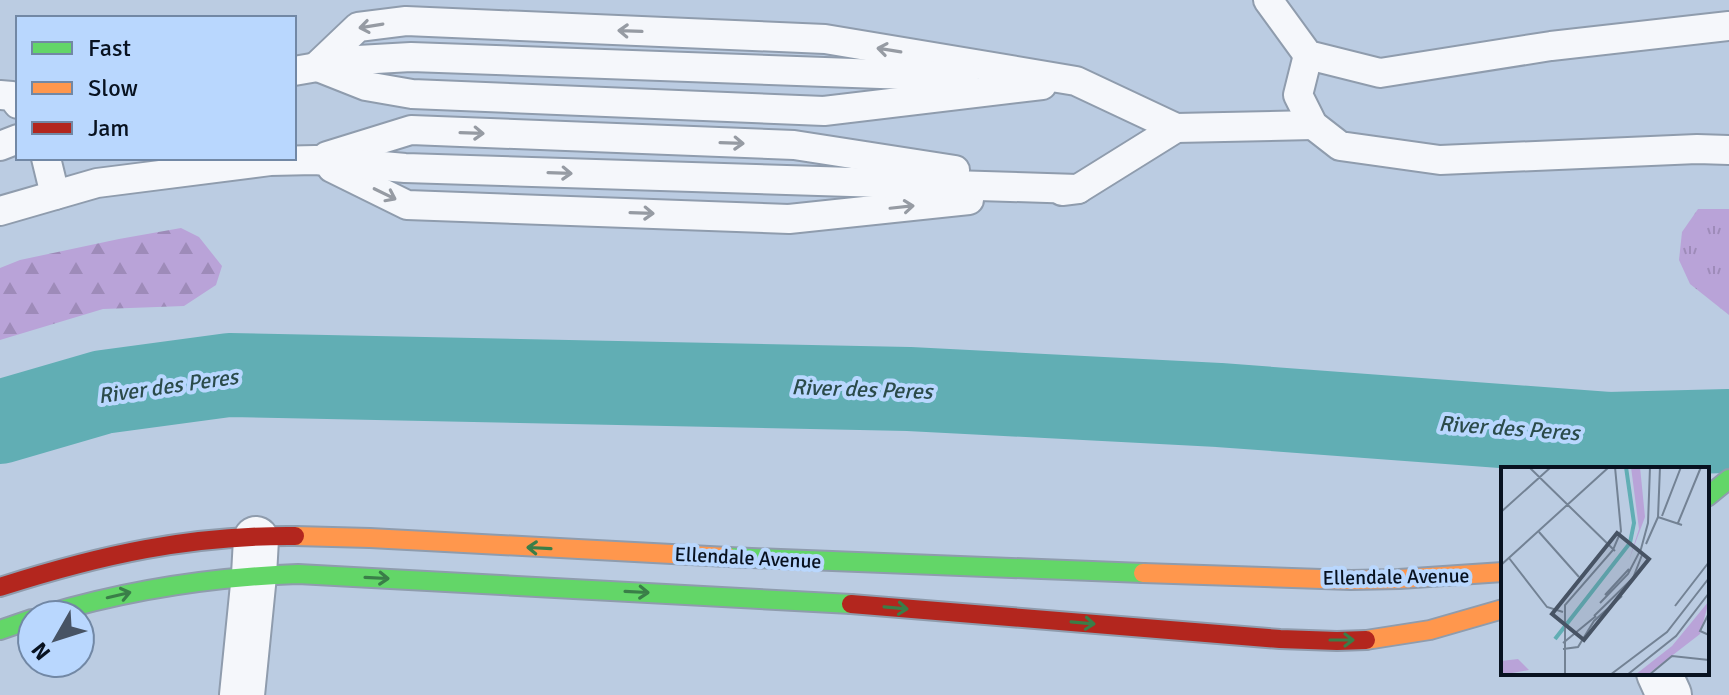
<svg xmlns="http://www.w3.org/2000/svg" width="1729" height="695" font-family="Signika,sans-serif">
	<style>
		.grass { fill: url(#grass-tufts) }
		.forest { fill: url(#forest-firs) }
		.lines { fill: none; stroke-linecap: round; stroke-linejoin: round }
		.river { stroke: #61aeb4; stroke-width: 84 }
		.lane-casing { stroke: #8f9cad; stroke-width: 32 }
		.street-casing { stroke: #8f9cad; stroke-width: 48 }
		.fast-casing { stroke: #8f9cad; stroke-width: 22 }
		.slow-casing { stroke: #8f9cad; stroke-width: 22 }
		.jam-casing { stroke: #8f9cad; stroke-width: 22 }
		.lane { stroke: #f5f7fb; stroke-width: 28 }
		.street { stroke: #f5f7fb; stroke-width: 44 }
		.fast { stroke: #63d668; stroke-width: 18 }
		.slow { stroke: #ff974d; stroke-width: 18 }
		.jam { stroke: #b3261e; stroke-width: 18 }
		.oneway { stroke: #969ba3 }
		.oneway2 { stroke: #3a7e48 }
		.labels { text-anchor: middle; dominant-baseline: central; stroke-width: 8; stroke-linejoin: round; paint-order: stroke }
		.street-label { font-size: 20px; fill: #081220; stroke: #b9d7fe }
		.water-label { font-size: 22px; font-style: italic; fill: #2b4b4a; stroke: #b9d7fe }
		.inset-river { fill: none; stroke: #61aeb4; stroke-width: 4 }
		.inset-road { fill: none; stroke: #738294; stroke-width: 2 }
		.view { fill: #475364; fill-opacity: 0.15; stroke: #475364; stroke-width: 4 }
		.inset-edge { fill: none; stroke: #081220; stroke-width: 4 }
	</style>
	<defs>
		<pattern id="grass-tufts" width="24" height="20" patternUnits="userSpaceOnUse" patternTransform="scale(2)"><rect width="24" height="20" fill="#b9a3d8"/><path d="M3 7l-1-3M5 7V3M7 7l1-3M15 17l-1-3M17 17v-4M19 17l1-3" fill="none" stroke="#9e8bb9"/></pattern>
		<pattern id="forest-firs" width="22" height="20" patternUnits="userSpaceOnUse" patternTransform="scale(2)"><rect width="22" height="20" fill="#b9a3d8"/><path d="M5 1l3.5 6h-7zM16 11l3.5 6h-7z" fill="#9e8bb9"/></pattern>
	</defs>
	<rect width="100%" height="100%" fill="#bbcce2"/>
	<path class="grass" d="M1698 209H1729V315L1690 284 1679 260 1682 232Z"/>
	<path class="forest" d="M181 228 199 237 222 266 216 285 184 306 103 309 0 340V268L20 260 119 239Z"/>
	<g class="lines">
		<path class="river" d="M0 422 103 392 229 375 909 389 1219 405 1608 434 1729 431"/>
		<g class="lane-casing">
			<g id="lane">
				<path d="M1268 0 1308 55 1380 73 1551 46 1729 26"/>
				<path d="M1308 55 1298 95 1313 125 1340 146 1440 160 1697 149 1729 150"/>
				<path d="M317 66 358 27 406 21 825 39 1076 81 1176 128 1313 125"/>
				<path d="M318 67 366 86 412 94 824 111 1042 85"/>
				<path d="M294 71 358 60 411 57 964 77"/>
				<path d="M0 95 12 96 18 104"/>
				<path d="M0 146 18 139"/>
				<path d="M327 156 411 130 794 145 955 170"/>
				<path d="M46 158 55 195"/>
				<path d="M332 168 407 205 789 219 969 200"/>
				<path d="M1062 191 1078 189 1176 128"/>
				<path d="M0 211 97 183 270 161 315 160 405 168 1078 189"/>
			</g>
		</g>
		<g class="street-casing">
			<g id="street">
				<path d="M1659 673 1669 695"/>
				<path d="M242 695 254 575 256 539"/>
			</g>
		</g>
		<g class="fast-casing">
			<g id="fast">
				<path d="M1707 497 1729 479"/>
				<path d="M728 557 1143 573"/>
				<path d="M44 615C127 590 211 577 298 574L851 604"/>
				<path d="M0 630 32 619"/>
			</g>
		</g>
		<g class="slow-casing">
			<g id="slow">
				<path d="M295 536 370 538 728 557"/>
				<path d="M1143 573 1351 580 1399 579 1503 572"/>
				<path d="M1366 640 1430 630 1503 609"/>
			</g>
		</g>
		<g class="jam-casing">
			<g id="jam">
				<path d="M0 587C100 555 190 535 295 536"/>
				<path d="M851 604 1280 639 1337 641 1366 640"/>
			</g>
		</g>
		<use href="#lane" class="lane"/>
		<use href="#street" class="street"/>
		<use href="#fast" class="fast"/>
		<use href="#slow" class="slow"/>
		<use href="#jam" class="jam"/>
	</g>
	<defs><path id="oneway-shaft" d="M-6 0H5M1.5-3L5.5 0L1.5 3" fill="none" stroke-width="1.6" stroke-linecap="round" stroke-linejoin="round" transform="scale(2)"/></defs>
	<g class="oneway">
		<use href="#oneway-shaft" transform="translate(371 26) rotate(171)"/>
		<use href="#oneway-shaft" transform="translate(630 31) rotate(-178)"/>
		<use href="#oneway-shaft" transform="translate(889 50) rotate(-171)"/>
		<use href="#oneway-shaft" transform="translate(472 133) rotate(2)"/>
		<use href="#oneway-shaft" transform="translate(732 143) rotate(2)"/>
		<use href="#oneway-shaft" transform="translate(560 173) rotate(2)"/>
		<use href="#oneway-shaft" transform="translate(385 194) rotate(26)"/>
		<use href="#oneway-shaft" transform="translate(902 207) rotate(-6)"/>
		<use href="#oneway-shaft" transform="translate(642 213) rotate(2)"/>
	</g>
	<g class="oneway2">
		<use href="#oneway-shaft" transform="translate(539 548) rotate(-177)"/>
		<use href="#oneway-shaft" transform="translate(377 578) rotate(3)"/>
		<use href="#oneway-shaft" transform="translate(637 592) rotate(3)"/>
		<use href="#oneway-shaft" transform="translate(119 595) rotate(-13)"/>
		<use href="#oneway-shaft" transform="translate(896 608) rotate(5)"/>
		<use href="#oneway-shaft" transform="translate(1083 623) rotate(5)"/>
		<use href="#oneway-shaft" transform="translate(1342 640)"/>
	</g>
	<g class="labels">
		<g class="street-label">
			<text transform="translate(748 558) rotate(3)">Ellendale Avenue</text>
			<text transform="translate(1396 577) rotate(-1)">Ellendale Avenue</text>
		</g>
		<g class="water-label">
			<text transform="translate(168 386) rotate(-8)">River des Peres</text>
			<text transform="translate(862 389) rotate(2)">River des Peres</text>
			<text transform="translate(1509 428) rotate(4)">River des Peres</text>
		</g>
	</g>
	<g transform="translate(1501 467)">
		<rect width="208" height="208" fill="#bbcce2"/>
		<path d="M208 134 199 167 146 208H134L171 179Z" fill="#b9a3d8"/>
		<path d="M130 0H139L144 50 128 93 138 62ZM17 192 28 203 0 208V194Z" fill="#b9a3d8"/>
		<path class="inset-river" d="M54 172 129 76 133 56 125 0"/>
		<path class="inset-road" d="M28 0 114 84M0 45 50 0M161 49 180 0M157 50 159 0M177 56 200 0M38 65 78 110M145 77 157 50 181 58M8 91 46 140 62 145M0 98 108 0M104 128 128 102M99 136 127 107 140 82 147 56 149 0M174 139 208 95M208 146 199 164 208 168M93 149 132 111 141 88M62 176 95 149M62 182 77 180 93 154 121 129M64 208V138L112 83 120 64 114 0M109 208 166 165 208 111M126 208 175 169 208 126M148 208 171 189 208 193"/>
		<path class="view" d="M116 66 148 92 83 173 51 147Z"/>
		<rect width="208" height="208" class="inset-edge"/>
	</g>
	<rect x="16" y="16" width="280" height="144" fill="#b9d7fe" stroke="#7288a5" stroke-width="2"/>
	<rect x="32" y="42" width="40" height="12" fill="#63d668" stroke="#7288a5" stroke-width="2"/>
	<text x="88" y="56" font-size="24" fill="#081220">Fast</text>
	<rect x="32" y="82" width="40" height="12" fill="#ff974d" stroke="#7288a5" stroke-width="2"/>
	<text x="88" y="96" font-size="24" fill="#081220">Slow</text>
	<rect x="32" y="122" width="40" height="12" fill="#b3261e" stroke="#7288a5" stroke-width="2"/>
	<text x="88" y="136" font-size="24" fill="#081220">Jam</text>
	<g transform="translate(56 639) rotate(231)"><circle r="38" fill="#b9d7fe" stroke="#7288a5" stroke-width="2"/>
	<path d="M0-6L14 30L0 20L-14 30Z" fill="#475364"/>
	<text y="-12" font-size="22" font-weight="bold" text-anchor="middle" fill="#081220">N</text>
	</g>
</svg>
